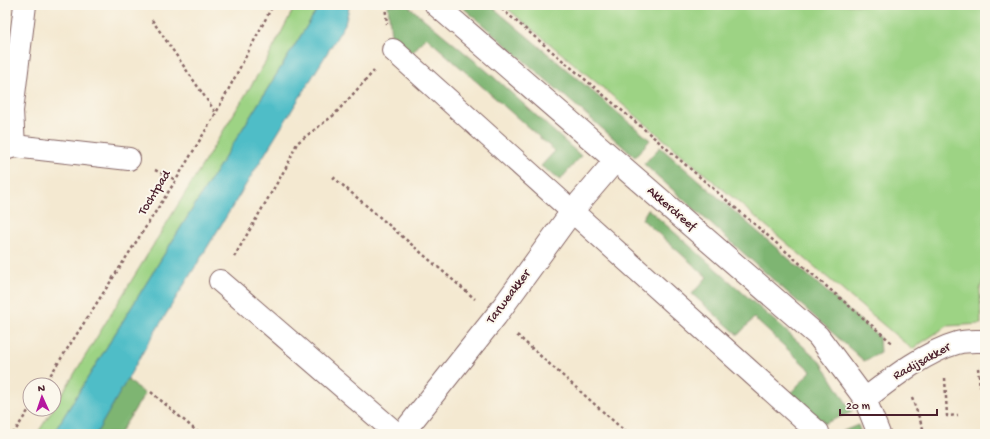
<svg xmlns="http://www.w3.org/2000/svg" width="990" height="439" font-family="'Gochi Hand',sans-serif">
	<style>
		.green { fill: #9dd384; stroke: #747958 }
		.forest { fill: #7eb572; stroke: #646a4e }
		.water { fill: #4fbdc7; stroke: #4c6e79 }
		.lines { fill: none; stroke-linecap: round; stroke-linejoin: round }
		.street-casing { stroke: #866665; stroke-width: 24 }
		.secondary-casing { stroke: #866665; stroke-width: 24 }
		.path { stroke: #866665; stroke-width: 2.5; stroke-dasharray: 3 3; stroke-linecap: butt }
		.street { stroke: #fff; stroke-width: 22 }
		.secondary { stroke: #fff; stroke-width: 22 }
		.labels { text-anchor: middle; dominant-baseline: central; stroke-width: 4; stroke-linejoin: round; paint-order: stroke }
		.street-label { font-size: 13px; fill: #4a1f2b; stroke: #fbf7ec }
	</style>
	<rect width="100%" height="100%" fill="#fbf7ec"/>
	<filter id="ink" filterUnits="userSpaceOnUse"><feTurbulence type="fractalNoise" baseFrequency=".025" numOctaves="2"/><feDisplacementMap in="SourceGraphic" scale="8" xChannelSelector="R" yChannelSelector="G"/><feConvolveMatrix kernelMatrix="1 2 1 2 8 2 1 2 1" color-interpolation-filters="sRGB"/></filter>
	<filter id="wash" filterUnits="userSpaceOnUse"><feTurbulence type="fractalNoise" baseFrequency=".012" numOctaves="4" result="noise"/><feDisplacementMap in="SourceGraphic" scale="16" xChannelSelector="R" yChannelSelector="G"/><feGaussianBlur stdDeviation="0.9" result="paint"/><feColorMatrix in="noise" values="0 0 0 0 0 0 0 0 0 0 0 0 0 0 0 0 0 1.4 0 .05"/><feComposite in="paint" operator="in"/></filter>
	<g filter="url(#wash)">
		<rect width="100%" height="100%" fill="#f4e9d1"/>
		<g class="green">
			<path d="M311 5H320L178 232 53 434H37L53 409H54V407L268 58 294 8Z"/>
			<path d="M503 5H985V276L980 289 981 324 947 326 912 349 590 77Z"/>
		</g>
		<g class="forest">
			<path d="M388 5H407L487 71 581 156 560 180 541 166 555 151 426 37 412 53 391 35Z"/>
			<path d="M460 5H490L650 140 635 157Z"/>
			<path d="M660 147 879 337 880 353 864 361 644 164Z"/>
			<path d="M648 209 821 362 852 412 823 424 789 395 811 371 754 318 738 335 692 294 707 277 642 219Z"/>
			<path d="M127 379 145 394 119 434H96Z"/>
			<path d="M858 425 861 434H836Z"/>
		</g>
		<path class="water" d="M320 5H344L349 8 345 24 147 345 96 434H53L178 232Z"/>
	</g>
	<g filter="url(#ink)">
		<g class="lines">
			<g class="street-casing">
				<g id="street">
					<path d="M393 50 804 420 818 432V434"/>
					<path d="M14 146 129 159"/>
					<path d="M5 149 14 146 12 111 25 5"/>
					<path d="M220 281 397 434"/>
					<path d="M865 399C891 379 925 352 957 343 966 340 976 341 985 341"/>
					<path d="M402 434 496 316 573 210 615 161"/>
				</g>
			</g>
			<g class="secondary-casing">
				<path id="secondary" d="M436 5 818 336 865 399 879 434"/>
			</g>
			<g class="path">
				<path d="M385 5 387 24"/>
				<path d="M497 5 658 141 891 342 892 345"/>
				<path d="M152 20 216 113"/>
				<path d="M155 170 176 180"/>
				<path d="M333 177 475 299"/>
				<path d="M234 257 288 164 297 143 334 115 374 71"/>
				<path d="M517 335 628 434"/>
				<path d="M978 368 980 387"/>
				<path d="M945 378 947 416 958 415"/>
				<path d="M44 385 176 180 216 113 273 5"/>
				<path d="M151 392 200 434"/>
				<path d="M912 398 925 434"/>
				<path d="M13 434 30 408"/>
			</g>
			<use href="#street" class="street"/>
			<use href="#secondary" class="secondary"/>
		</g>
	</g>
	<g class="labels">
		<g class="street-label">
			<text transform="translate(155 193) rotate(-58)">Tochtpad</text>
			<text transform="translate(671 209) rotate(41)">Akkerdreef</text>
			<text transform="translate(509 297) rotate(-53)">Tarweakker</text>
			<text transform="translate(922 362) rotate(-29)">Radijsakker</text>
		</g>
	</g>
	<rect width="990" height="439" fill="none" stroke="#fbf7ec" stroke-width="20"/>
	<g transform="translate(42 397) rotate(357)"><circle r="19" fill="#fbf7ec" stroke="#b4a19f"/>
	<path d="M0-3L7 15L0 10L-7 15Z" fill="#b5179e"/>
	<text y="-6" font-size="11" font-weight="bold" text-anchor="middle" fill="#4a1f2b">N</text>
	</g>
	<path d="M840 409v6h97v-6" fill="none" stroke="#4a1f2b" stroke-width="2"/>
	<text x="846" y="409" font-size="12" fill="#4a1f2b" stroke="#fbf7ec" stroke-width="3" paint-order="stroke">20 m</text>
</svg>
